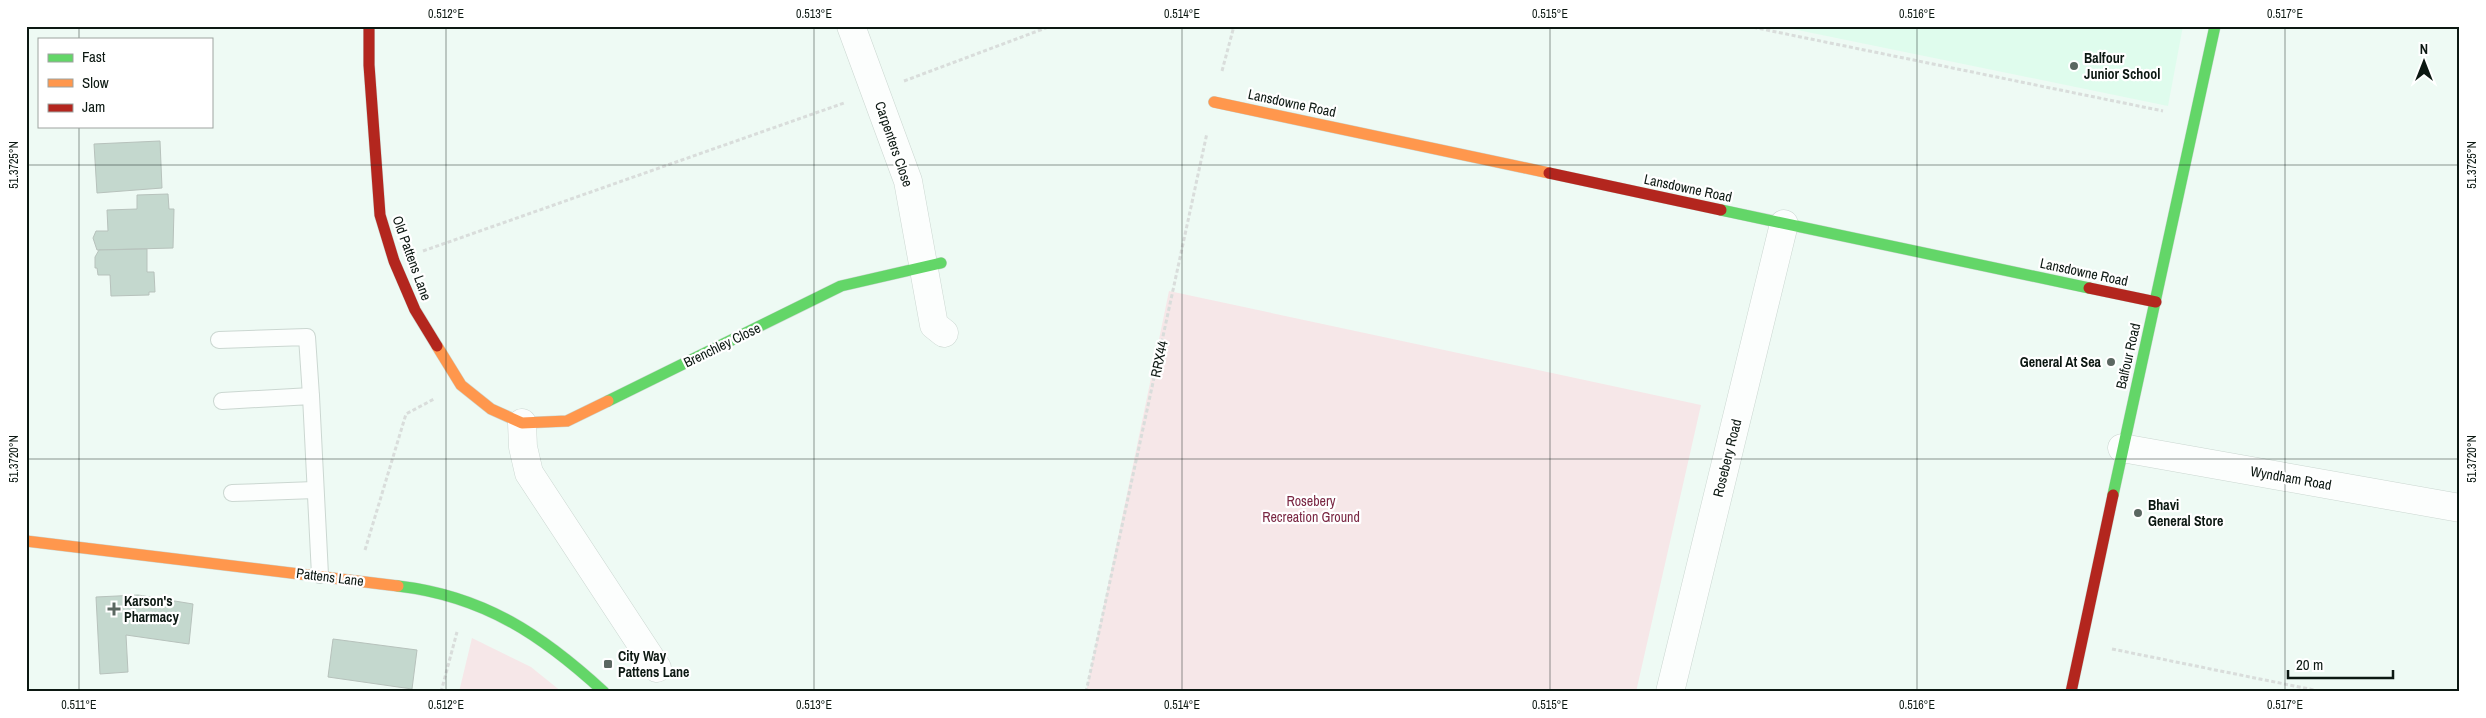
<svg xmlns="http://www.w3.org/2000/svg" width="2486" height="718" font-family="'Archivo Narrow',sans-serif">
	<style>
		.built { fill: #dffced }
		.green { fill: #f6e7e8 }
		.building { fill: #c4d8ce; stroke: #b7c2bc }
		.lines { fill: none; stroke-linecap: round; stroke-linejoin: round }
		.lane-casing { stroke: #cbd7d1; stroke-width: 18 }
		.street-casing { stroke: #cbd7d1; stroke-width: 29 }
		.fast-casing { stroke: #cbd7d1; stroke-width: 12 }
		.slow-casing { stroke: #cbd7d1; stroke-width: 12 }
		.jam-casing { stroke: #cbd7d1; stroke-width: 12 }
		.path { stroke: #d9dddb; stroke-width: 3; stroke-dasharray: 4 2.5; stroke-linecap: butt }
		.lane { stroke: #fcfefd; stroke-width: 16 }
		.street { stroke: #fcfefd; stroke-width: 28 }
		.fast { stroke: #63d668; stroke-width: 11 }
		.slow { stroke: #ff974d; stroke-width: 11 }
		.jam { stroke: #b3261e; stroke-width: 11 }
		.ticks { fill: none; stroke: #0c1812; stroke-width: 1; stroke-opacity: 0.45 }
		.poi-dot { fill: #5b6761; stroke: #fff; stroke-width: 2 }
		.labels { text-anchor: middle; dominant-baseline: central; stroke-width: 4.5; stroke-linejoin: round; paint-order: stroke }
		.poi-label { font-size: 14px; font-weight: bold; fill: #0c1812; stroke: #fff; text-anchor: start }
		.street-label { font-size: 14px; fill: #0c1812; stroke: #fff }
		.park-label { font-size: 14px; fill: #7a2743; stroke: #fff }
		.neatline { fill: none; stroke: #0c1812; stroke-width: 2 }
		.ticks-label { font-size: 12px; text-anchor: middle; fill: #0c1812 }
	</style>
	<rect width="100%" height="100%" fill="#eefaf4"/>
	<path class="built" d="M1778 26H2183L2168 106Z"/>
	<g class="green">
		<path d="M1169 291 1701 405 1636 692H1086Z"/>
		<path d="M472 638 531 667 562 692H459Z"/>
	</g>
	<g class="building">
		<path d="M160 141 162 188 97 193 94 144Z"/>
		<path d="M168 194 169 209H174L173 248 97 250 93 238 96 231H108L107 210 137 209V195Z"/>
		<path d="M147 249V272H154L155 292H149V295L111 296 110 275H98L97 268H95V257L99 250Z"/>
		<path d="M138 595 193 604 189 644 126 635 128 672 100 674 96 597Z"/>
		<path d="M333 639 417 650 412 689 328 677Z"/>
	</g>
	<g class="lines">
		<g class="lane-casing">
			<g id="lane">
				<path d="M219 340 307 337 311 396"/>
				<path d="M222 401 311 396 320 575"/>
				<path d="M232 493 315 490"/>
			</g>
		</g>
		<g class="street-casing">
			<g id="street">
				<path d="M851 26 908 181 934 325 944 333"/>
				<path d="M522 423 523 447 529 473 657 668"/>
				<path d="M2122 448 2460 508"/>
				<path d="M1670 692 1784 224"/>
			</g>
		</g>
		<g class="fast-casing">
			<g id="fast">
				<path d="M1721 210 2089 288"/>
				<path d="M608 401 841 286 941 263"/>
				<path d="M2113 495 2215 26"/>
				<path d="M398 586C484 596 542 635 604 692"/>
			</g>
		</g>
		<g class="slow-casing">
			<g id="slow">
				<path d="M1214 102 1549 173"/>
				<path d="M437 346 461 385 491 409 522 423 567 421 608 401"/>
				<path d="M26 541 398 586"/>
			</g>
		</g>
		<g class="jam-casing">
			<g id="jam">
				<path d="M369 26V65L380 215 394 261 415 310 437 346"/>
				<path d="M1549 173 1721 210"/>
				<path d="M2089 288 2156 302"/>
				<path d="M2071 692 2113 495"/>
			</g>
		</g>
		<g class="path">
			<path d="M1747 26 2163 111"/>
			<path d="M1222 71 1234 26"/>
			<path d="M904 81 1051 26"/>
			<path d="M423 251 844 103"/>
			<path d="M365 550 406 414 434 399"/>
			<path d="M2112 649 2324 692"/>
			<path d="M441 692 457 632"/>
			<path d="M1086 692 1207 133"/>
		</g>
		<use href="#lane" class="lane"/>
		<use href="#street" class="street"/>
		<use href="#fast" class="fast"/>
		<use href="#slow" class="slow"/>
		<use href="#jam" class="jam"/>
	</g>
	<path class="ticks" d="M79 26V39M446 26V692M814 26V692M1182 26V692M1550 26V692M1917 26V692M2285 26V692M79 126V692M26 165H2460M26 459H2460"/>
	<g class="poi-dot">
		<circle cx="2074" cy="66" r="5"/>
		<circle cx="2111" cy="362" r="5"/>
		<circle cx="2138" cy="513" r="5"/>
		<path d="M111.5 601.5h5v5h5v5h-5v5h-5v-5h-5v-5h5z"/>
		<rect x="603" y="659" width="10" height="10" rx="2.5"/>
	</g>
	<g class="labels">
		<g class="poi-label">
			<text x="2084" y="58">Balfour<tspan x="2084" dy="16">Junior School</tspan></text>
			<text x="2101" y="362" text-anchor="end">General At Sea</text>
			<text x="2148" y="505">Bhavi<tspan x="2148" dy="16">General Store</tspan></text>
			<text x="124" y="601">Karson's<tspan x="124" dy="16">Pharmacy</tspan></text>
			<text x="618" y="656">City Way<tspan x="618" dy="16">Pattens Lane</tspan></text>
		</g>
		<g class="street-label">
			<text transform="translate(1292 103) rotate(12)">Lansdowne Road</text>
			<text transform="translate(894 144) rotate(71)">Carpenters Close</text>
			<text transform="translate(1688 188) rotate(12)">Lansdowne Road</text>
			<text transform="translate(412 258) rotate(70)">Old Pattens Lane</text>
			<text transform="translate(2084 272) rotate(12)">Lansdowne Road</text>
			<text transform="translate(722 345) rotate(-26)">Brenchley Close</text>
			<text transform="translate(2128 356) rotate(-77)">Balfour Road</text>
			<text transform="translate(1159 359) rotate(-78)">RRX44</text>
			<text transform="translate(1727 458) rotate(-76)">Rosebery Road</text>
			<text transform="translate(2291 478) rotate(10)">Wyndham Road</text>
			<text transform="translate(330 577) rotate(7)">Pattens Lane</text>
		</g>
		<g class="park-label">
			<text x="1311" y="501">Rosebery<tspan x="1311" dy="16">Recreation Ground</tspan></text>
		</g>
	</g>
	<rect width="2486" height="718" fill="none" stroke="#ffffff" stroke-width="55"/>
	<rect x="38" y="38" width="175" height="90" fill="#ffffff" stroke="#9ea3a0"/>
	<rect x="48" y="54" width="25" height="8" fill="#63d668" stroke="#9ea3a0"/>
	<text x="82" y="62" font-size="15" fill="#0c1812">Fast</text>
	<rect x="48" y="79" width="25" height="8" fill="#ff974d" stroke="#9ea3a0"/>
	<text x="82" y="88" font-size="15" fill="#0c1812">Slow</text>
	<rect x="48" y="104" width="25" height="8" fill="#b3261e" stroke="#9ea3a0"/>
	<text x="82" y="112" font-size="15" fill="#0c1812">Jam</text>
	<g transform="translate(2424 62)" stroke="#ffffff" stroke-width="4" paint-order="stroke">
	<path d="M0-4L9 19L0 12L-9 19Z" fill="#0c1812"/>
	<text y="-8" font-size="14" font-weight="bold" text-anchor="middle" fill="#0c1812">N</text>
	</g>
	<path d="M2288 670v8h105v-8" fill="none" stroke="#0c1812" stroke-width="2.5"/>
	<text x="2296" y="670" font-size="15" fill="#0c1812" stroke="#ffffff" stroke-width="4" paint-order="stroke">20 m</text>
	<rect x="28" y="28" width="2430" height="662" class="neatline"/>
	<g class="ticks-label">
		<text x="446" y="18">0.512°E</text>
		<text x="814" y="18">0.513°E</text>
		<text x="1182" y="18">0.514°E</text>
		<text x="1550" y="18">0.515°E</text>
		<text x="1917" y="18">0.516°E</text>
		<text x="2285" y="18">0.517°E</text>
		<text transform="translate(14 165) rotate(-90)" y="4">51.3725°N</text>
		<text transform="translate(2472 165) rotate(-90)" y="4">51.3725°N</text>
		<text transform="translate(14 459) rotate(-90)" y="4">51.3720°N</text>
		<text transform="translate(2472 459) rotate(-90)" y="4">51.3720°N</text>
		<text x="79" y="709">0.511°E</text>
		<text x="446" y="709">0.512°E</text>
		<text x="814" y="709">0.513°E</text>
		<text x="1182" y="709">0.514°E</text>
		<text x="1550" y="709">0.515°E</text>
		<text x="1917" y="709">0.516°E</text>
		<text x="2285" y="709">0.517°E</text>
	</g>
</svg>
